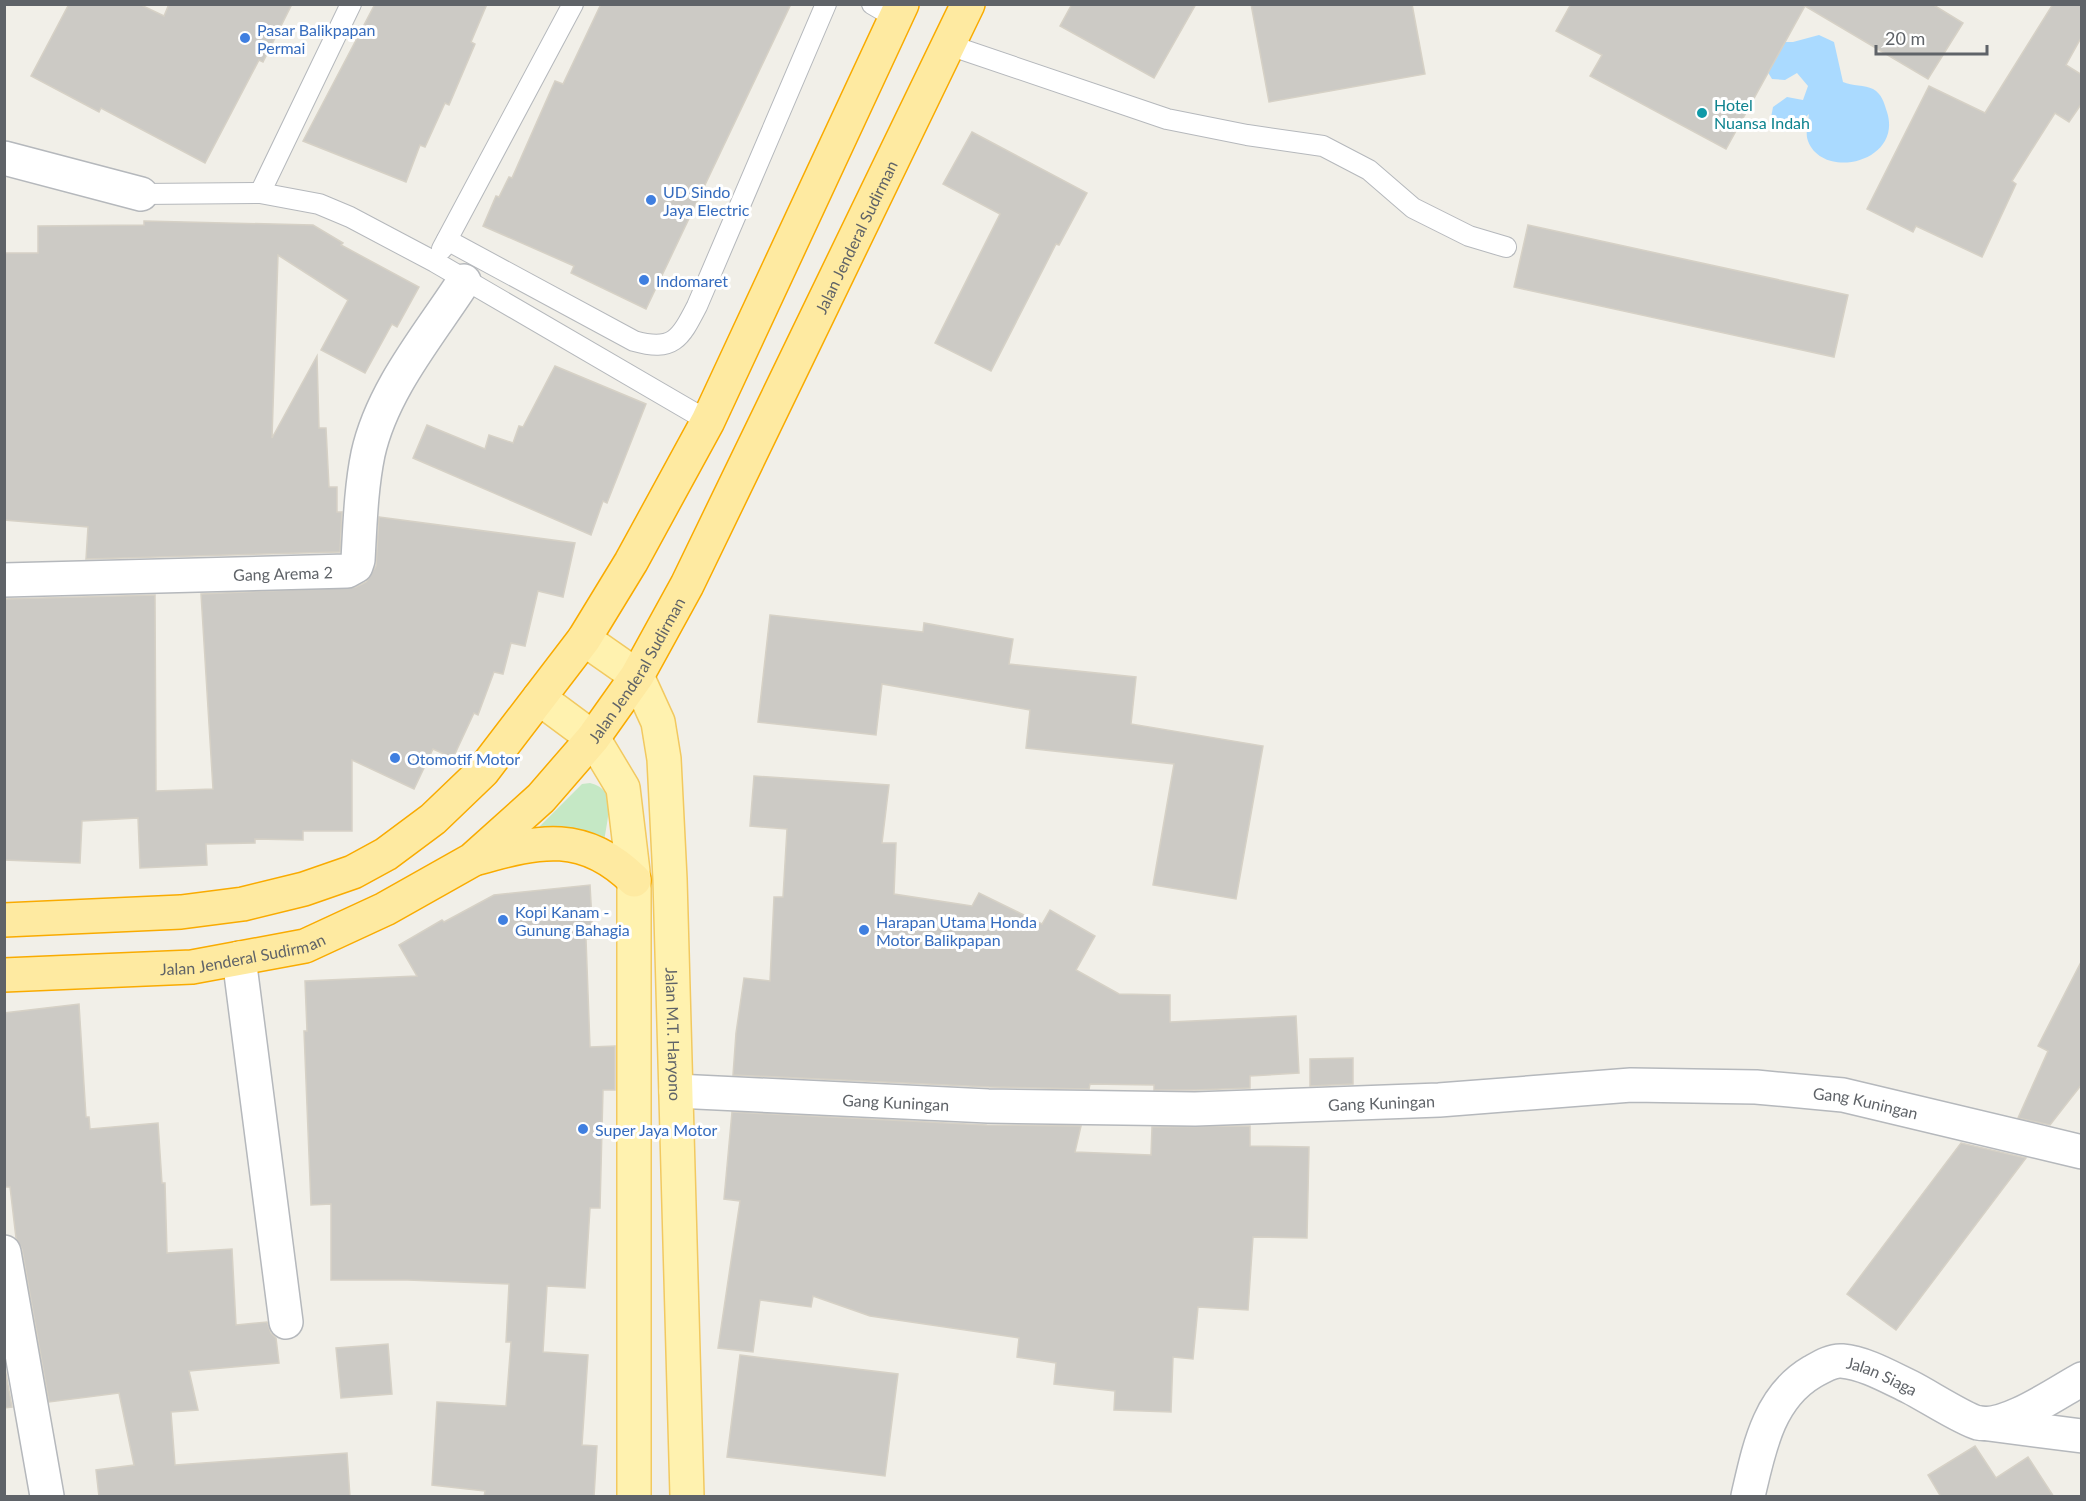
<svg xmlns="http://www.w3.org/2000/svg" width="2086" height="1501" font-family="Lato,sans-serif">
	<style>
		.green { fill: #c5e8c5 }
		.water { fill: #aadaff }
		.building { fill: #cccac5; stroke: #d6d1c6; stroke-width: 1.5 }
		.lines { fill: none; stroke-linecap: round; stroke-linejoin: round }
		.service-casing { stroke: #b5b8bc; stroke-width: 22 }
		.minor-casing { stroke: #b5b8bc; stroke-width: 36 }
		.tertiary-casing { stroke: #b5b8bc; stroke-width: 36 }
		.primary-casing { stroke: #f2c960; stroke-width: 36 }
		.trunk-casing { stroke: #f9ab00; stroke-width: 36 }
		.service { stroke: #fff; stroke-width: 20 }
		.minor { stroke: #fff; stroke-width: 33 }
		.tertiary { stroke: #fff; stroke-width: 33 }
		.primary { stroke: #fff2af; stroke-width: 33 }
		.trunk { stroke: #feeaa1; stroke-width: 33 }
		.shop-dot { fill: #3f7fe0; stroke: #fff; stroke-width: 2 }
		.culture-dot { fill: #0f9aa8; stroke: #fff; stroke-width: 2 }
		.labels { text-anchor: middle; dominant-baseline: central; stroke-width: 6; stroke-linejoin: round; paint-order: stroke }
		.shop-label { font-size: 16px; fill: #366cbe; stroke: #fff; text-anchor: start }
		.culture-label { font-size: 16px; fill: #0d838f; stroke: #fff; text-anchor: start }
		.street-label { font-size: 16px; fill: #5f6368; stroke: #fff }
	</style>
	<rect width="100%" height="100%" fill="#f1efe8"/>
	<path class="green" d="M590 783C619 789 606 821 604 844L533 833 582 784Z"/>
	<path class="water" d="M1819 35 1834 42 1843 82C1852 86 1865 85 1873 89 1882 94 1884 103 1887 112 1903 162 1823 181 1808 141 1805 134 1808 122 1809 114L1796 126 1783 132 1770 123 1773 107 1787 97 1803 100 1808 86 1797 73 1785 80 1772 79 1764 66 1777 42H1793Z"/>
	<g class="building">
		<path d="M69 4H139L164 16 169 4H292L263 62 259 60 205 163 101 108 99 112 31 76Z"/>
		<path d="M375 4H487L471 42 475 44 449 105 445 103 425 147 420 145 406 182 303 141Z"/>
		<path d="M601 4H791L646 309 571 273 574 266 483 226 496 196 499 197 509 177 512 178 555 81 563 84Z"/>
		<path d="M1072 4H1196L1154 78 1060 26Z"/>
		<path d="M1251 4H1412L1425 74 1269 102Z"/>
		<path d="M1571 4H1932L1963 23 1928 79 1805 6 1726 149 1590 76 1602 55 1556 31Z"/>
		<path d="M2053 4H2082V36L2066 65 2082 75V103L2069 122 2055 113 2012 181 2016 184 1982 257 1916 226 1913 232 1867 209 1929 86 1985 113Z"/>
		<path d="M972 132 1087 193 1059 245 1056 244 991 371 935 343 1000 214 943 184Z"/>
		<path d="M144 221 313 225 343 243 341 245 419 287 397 327 392 324 365 373 321 350 348 300 278 255 272 438 317 356 319 428H326L329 487H337V512H342L340 552 86 559 88 527 4 520V253H38V226L144 225Z"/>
		<path d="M1528 225 1848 295 1834 357 1514 287Z"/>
		<path d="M555 366 646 404 607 503 603 501 591 535 413 458 427 425 485 449 489 435 513 443 519 426 523 427Z"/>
		<path d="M379 517 575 543 563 597 538 591 525 646 511 643 503 674 494 672 478 715 474 713 453 758 433 749 414 789 352 760V831H303V840L255 839V843L206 844 207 865 140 868 138 818 82 821 80 863 4 860V599L155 595 156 791 213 789 201 594 356 587 366 582 376 566Z"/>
		<path d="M770 615 923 632 924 623 1013 639 1009 664 1136 677 1131 724 1263 746 1236 899 1153 885 1174 764 1026 748 1030 710 882 684 876 735 758 722Z"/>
		<path d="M754 776 889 785 882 843H896L894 894 972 906 979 893 1042 924 1050 910 1095 936 1076 970 1119 994 1170 995V1022L1296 1016 1299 1073 1250 1076V1088L1195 1090H1154V1085L1090 1084 1089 1089 989 1087 733 1075 736 1033 744 978 770 981 774 897H783L787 829 750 826Z"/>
		<path d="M590 885 593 938 586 939 590 1047 615 1046V1090H603L600 1208H590L585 1288 547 1286 543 1352 588 1355 582 1445 597 1446 594 1497H484L485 1491 432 1485 437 1402 506 1406 511 1342H506L509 1284 408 1280H331V1204L311 1205 304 1031H307L305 981 417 976 399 945 442 920 444 922 494 895Z"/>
		<path d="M2082 960V1084L2050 1125 2018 1118 2048 1051 2038 1046Z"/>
		<path d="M79 1004 86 1117H89L90 1129 158 1123 162 1183H165L167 1253 232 1249 236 1325 267 1322 271 1333 276 1338 279 1363 189 1371 198 1410 171 1412 175 1465 347 1453 350 1497H99L96 1470 134 1465 119 1393 49 1402 22 1249 16 1238 10 1187H4V1013Z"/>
		<path d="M1353 1058V1084L1310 1086V1059Z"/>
		<path d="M732 1112 987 1125 1081 1126 1075 1152 1151 1155 1152 1127 1250 1126V1146L1309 1147 1307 1238 1253 1237 1248 1310 1198 1307 1193 1359 1173 1357 1171 1412 1114 1410 1115 1391 1054 1384 1056 1363 1017 1357 1019 1338 870 1316 813 1296 811 1307 760 1300 753 1352 718 1348 740 1201 724 1199Z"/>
		<path d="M1961 1143 2026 1158 1896 1330 1847 1294Z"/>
		<path d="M388 1344 392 1394 341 1398 336 1348Z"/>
		<path d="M740 1355 898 1374 885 1476 727 1457Z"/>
		<path d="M4 1363 12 1407 4 1408Z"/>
		<path d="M1975 1446 1996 1478 2028 1457 2054 1497H1941L1928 1475Z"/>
	</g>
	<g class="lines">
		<g class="service-casing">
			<g id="service">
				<path d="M351 4 260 193 319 204 350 217 435 262 708 421"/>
				<path d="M872 4 896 18"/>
				<path d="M949 45 1167 119 1247 135 1323 146 1369 170 1413 208 1469 236 1506 247"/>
				<path d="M141 194 260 193"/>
				<path d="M447 240 634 341C673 352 680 339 697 306L826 4"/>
				<path d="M442 249 573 4"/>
			</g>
		</g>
		<g class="minor-casing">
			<g id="minor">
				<path d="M4 158 141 194"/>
				<path id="s1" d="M4 580 347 571 356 566 358 560C360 525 361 488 368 454 382 390 429 335 464 281"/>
				<path d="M239 958 286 1322"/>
				<path id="s2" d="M676 1091 988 1106 1195 1109 1439 1100 1631 1085 1756 1087 1843 1095 2082 1152"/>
				<path d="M4 1252 47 1496"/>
				<path d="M1981 1423 2082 1436"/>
			</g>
		</g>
		<g class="tertiary-casing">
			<g id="tertiary">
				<path id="s3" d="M1748 1496C1759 1449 1768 1398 1812 1372 1821 1367 1832 1360 1842 1361 1865 1363 1889 1377 1910 1387 1926 1395 1963 1419 1978 1423 2006 1429 2058 1392 2082 1379"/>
			</g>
		</g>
		<g class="primary-casing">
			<g id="primary">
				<path id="s4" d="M584 639 637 676 658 722 664 759 670 879 687 1496"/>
				<path d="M539 698 593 738 623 788 634 880V1496"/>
			</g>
		</g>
		<g class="trunk-casing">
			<g id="trunk">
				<path d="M478 858C540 840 584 831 634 880"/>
				<path d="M4 920 181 912 243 904 304 889 353 872 386 854 433 819 483 771 584 639 631 562 708 421 902 4"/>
				<path id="s5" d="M4 975 192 967 305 946 385 909 472 860 541 798 593 738 637 676 687 585 968 4"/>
			</g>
		</g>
		<use href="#service" class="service"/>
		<use href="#minor" class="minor"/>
		<use href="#tertiary" class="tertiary"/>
		<use href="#primary" class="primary"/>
		<use href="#trunk" class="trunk"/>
	</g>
	<g class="shop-dot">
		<circle cx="245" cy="38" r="6"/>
		<circle cx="651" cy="200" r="6"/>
		<circle cx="644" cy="280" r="6"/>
		<circle cx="395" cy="758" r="6"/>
		<circle cx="503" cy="920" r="6"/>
		<circle cx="864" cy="930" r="6"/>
		<circle cx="583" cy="1129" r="6"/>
	</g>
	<circle class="culture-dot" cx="1702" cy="113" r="6"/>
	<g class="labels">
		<g class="shop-label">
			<text x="257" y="29">Pasar Balikpapan<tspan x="257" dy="18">Permai</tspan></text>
			<text x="663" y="191">UD Sindo<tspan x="663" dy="18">Jaya Electric</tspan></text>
			<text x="656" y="280">Indomaret</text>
			<text x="407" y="758">Otomotif Motor</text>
			<text x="515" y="911">Kopi Kanam -<tspan x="515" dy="18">Gunung Bahagia</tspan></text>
			<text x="876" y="921">Harapan Utama Honda<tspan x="876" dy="18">Motor Balikpapan</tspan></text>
			<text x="595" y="1129">Super Jaya Motor</text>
		</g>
		<g class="culture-label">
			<text x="1714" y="104">Hotel<tspan x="1714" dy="18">Nuansa Indah</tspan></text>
		</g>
		<g class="street-label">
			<text stroke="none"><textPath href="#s5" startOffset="1230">Jalan Jenderal Sudirman</textPath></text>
			<text stroke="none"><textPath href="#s1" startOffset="279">Gang Arema 2</textPath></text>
			<text stroke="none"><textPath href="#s5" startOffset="744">Jalan Jenderal Sudirman</textPath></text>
			<text stroke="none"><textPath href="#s5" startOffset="240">Jalan Jenderal Sudirman</textPath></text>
			<text stroke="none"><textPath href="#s4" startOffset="428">Jalan M.T. Haryono</textPath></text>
			<text stroke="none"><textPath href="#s2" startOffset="220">Gang Kuningan</textPath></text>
			<text stroke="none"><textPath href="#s2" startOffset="706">Gang Kuningan</textPath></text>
			<text stroke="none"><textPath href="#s2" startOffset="1192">Gang Kuningan</textPath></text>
			<text stroke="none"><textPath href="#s3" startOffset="219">Jalan Siaga</textPath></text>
		</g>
	</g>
	<rect width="2086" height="1501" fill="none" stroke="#5f6368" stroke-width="12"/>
	<path d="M1876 45v9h111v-9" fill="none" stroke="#5f6368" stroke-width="3"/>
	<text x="1885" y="45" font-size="18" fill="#5f6368" stroke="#ffffff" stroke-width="4.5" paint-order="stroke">20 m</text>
</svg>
